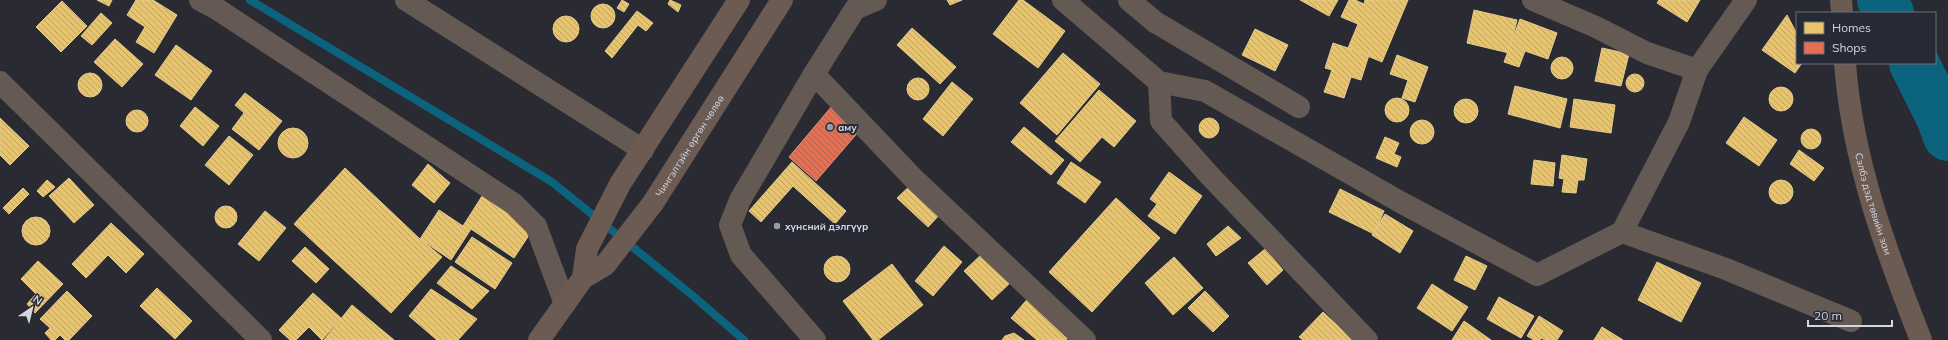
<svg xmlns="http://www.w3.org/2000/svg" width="1948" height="340" font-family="Mulish,sans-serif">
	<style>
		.homes { fill: url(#homes-back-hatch); stroke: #e3ca8d }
		.shops { fill: url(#shops-back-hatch); stroke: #e28e7c }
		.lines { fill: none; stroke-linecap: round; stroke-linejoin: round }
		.stream { stroke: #0b637e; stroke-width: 8 }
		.river { stroke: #0b637e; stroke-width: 50 }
		.street { stroke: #655a53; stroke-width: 22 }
		.secondary { stroke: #6b5b52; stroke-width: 22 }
		.poi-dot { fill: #999ba3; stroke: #262936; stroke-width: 1.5 }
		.labels { text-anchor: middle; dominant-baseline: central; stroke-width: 4; stroke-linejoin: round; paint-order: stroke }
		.poi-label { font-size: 10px; font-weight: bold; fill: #d5d7e0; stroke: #262936; text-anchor: start }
		.street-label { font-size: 10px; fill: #d5d7e0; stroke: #262936 }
	</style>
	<defs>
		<pattern id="homes-back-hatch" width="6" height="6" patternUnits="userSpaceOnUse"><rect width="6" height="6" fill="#e9c46a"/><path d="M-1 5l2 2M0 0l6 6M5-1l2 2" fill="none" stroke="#bfa360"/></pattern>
		<pattern id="shops-back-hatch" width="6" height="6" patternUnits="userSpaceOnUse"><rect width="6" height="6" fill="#e76f51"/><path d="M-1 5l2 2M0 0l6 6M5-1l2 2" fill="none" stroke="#b5614d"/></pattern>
	</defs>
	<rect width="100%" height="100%" fill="#2a2b32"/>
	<g class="homes">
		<path d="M97 0H112L109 6Z"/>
		<path d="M136 0H153L177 15 154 53 136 42 145 27 127 15Z"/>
		<path d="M622 0 629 4 624 12 617 8Z"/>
		<path d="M670 0 681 5 678 12 668 4Z"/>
		<path d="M947 0H962L950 5Z"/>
		<path d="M1019 0H1023L1065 31 1038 68 993 34Z"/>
		<path d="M1300 0H1338L1329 16Z"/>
		<path d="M1349 0H1355L1364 4 1365 0H1408L1382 62 1348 48 1358 24 1341 17Z"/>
		<path d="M1659 0H1700L1687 22 1657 3Z"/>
		<path d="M62 1 87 26 61 52 36 27Z"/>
		<circle cx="603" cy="16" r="12"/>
		<path d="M1474 10 1517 20 1509 53 1467 43Z"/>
		<path d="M637 11 653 23 646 31 638 25 612 58 605 51Z"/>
		<path d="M101 13 112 23 92 45 81 36Z"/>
		<path d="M1787 15 1797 34V63H1802L1795 73 1762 50Z"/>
		<circle cx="566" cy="29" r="13"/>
		<path d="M1520 19 1557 33 1548 59 1525 51 1519 67 1504 62Z"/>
		<path d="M912 28 956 67 940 84 897 45Z"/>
		<path d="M1255 29 1288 45 1275 71 1242 55Z"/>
		<path d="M115 39 143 64 122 87 94 62Z"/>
		<path d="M1333 43 1369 55 1361 80 1351 77 1344 98 1324 92 1332 70 1325 68Z"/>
		<path d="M176 45 212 71 191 100 155 75Z"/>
		<path d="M1602 48 1629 54 1621 86 1595 81Z"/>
		<path d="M1063 53 1100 84 1057 135 1020 103Z"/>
		<path d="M1397 55 1428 67 1415 102 1402 98 1408 80 1390 74Z"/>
		<circle cx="1562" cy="68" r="11"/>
		<circle cx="90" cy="85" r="12"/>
		<circle cx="1635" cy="83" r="9"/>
		<circle cx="918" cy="89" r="11"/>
		<path d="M952 82 973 99 943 136 923 119Z"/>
		<path d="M1515 86 1567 99 1560 128 1508 114Z"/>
		<circle cx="1781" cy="99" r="12"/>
		<path d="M1099 90 1136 121 1114 147 1102 137 1080 162 1055 141Z"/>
		<path d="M245 93 282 121 259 150 232 129 244 113 235 105Z"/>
		<circle cx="1397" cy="110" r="12"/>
		<circle cx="1466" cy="111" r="12"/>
		<path d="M1574 99 1615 105 1611 133 1570 127Z"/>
		<path d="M195 107 219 126 203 146 180 126Z"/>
		<circle cx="137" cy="121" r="11"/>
		<path d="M1744 117 1777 140 1759 166 1726 143Z"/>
		<circle cx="1209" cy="128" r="10"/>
		<path d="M0 118 29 146 10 165 0 155Z"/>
		<circle cx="1422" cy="132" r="12"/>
		<path d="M1024 127 1064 160 1051 175 1011 142Z"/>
		<circle cx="293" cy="143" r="15"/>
		<circle cx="1811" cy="139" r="10"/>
		<path d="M229 136 253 155 229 185 205 165Z"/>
		<path d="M1385 137 1399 143 1394 154 1401 157 1397 167 1376 158Z"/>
		<path d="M1799 150 1824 168 1814 181 1790 164Z"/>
		<path d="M1562 155 1587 159 1584 180H1578L1576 193 1562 192 1564 179 1559 178Z"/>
		<path d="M1534 160 1555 163 1553 186 1531 184Z"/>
		<path d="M792 162 846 211 835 224 793 186 761 222 749 211Z"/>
		<path d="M1071 162 1101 182 1085 203 1057 183Z"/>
		<path d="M428 164 450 183 434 203 412 185Z"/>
		<path d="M345 168 420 239 442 257 391 313 294 224Z"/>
		<path d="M1169 172 1202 196 1175 234 1148 216 1157 204 1150 199Z"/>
		<path d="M69 178 94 205 74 223 49 196Z"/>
		<path d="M47 180 55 187 43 197 37 191Z"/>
		<circle cx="1781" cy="192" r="12"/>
		<path d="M913 183 943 211 928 227 897 198Z"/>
		<path d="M23 188 29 194 9 214 3 208Z"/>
		<path d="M1340 189 1384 211 1374 234 1329 212Z"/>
		<path d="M484 193 535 226 514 258 471 229 451 260 420 239 439 210 463 226Z"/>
		<path d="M1116 198 1160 238 1092 312 1049 272Z"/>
		<circle cx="226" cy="217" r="11"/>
		<path d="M265 211 286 228 259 261 238 244Z"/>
		<path d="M1385 214 1413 231 1400 253 1372 235Z"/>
		<circle cx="36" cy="231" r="14"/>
		<path d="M111 223 144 254 126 273 108 255 86 278 72 264Z"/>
		<path d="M1228 226 1241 238 1216 256 1207 244Z"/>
		<path d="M472 237 512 263 495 289 455 262Z"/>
		<path d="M944 246 962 262 933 296 915 281Z"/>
		<path d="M305 247 329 269 316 283 292 261Z"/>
		<path d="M1265 249 1283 270 1267 285 1248 263Z"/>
		<path d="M983 253 1011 282 992 300 964 271Z"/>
		<circle cx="837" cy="269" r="13"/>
		<path d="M1466 256 1487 266 1475 290 1454 280Z"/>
		<path d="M1174 257 1203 288 1173 315 1145 283Z"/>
		<path d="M38 261 63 284 35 313 27 304 36 294 21 279Z"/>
		<path d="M1657 262 1701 283 1681 322 1638 300Z"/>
		<path d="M892 264 923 305 878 340H873L843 301Z"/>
		<path d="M451 266 489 291 472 309 437 283Z"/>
		<path d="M1432 284 1468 307 1452 331 1417 308Z"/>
		<path d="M157 288 192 321 175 339 140 306Z"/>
		<path d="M431 289 477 319 458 340H437L409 316Z"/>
		<path d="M67 291 92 316 69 340H65L60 335 55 340H51L45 333 50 328 40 319Z"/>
		<path d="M1205 291 1229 316 1213 332 1188 308Z"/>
		<path d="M313 293 341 318 322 340 309 327 296 340H290L279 330Z"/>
		<path d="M1031 295 1074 331 1066 340H1037L1011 318Z"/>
		<path d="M1499 297 1534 316 1521 338 1487 319Z"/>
		<path d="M352 305 394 340H324Z"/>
		<path d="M1323 312 1353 340H1303L1299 337Z"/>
		<path d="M1539 316 1563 331 1557 340H1545L1541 338 1540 340H1534L1527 336Z"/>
		<path d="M1464 321 1491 340H1452Z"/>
		<path d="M1602 327 1623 340H1594Z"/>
		<path d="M1014 333 1024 340H1002L1005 336Z"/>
	</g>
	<path class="shops" d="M832 106 860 130 816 181 789 157Z"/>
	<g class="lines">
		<g class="stream">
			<path d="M250 0 552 182 692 295 744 340"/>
			<path d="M1941 117 1948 111"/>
		</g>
		<g class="river">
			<path d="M1882 0 1889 13"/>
			<path d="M1914 63 1941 117 1948 136"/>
		</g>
		<g class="street">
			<path d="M200 0 217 9 514 204 536 226 565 304"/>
			<path d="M406 0 643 150"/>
			<path d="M1063 0 1159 82 1205 91 1402 203 1537 275 1622 232 1679 122 1697 70 1647 53 1596 27 1533 0"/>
			<path d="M1129 0 1155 22 1299 107"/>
			<path d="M1697 70 1746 0"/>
			<path d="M814 74 914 179 1085 340"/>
			<path d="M0 82 261 340"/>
			<path d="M1159 82 1161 121 1211 177 1367 340"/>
			<path d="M1622 232 1726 269 1851 321"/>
			<path d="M815 340 741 255 730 225 740 200 814 74 855 9 876 0"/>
		</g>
		<g class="secondary">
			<path d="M1841 0 1842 13"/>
			<path id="s1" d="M1845 63C1852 160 1886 251 1921 340"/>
			<path d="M583 278 587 249 620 184 739 0"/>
			<path id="s2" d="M539 340 583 278 605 265 653 203 782 0"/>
		</g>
	</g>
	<g class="poi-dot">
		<circle cx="830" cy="127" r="4"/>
		<circle cx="777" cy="226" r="4"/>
	</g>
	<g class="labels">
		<g class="poi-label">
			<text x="838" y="127">аму</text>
			<text x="785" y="226">хүнсний дэлгүүр</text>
		</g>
		<g class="street-label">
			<text stroke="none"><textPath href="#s2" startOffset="248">Чингэлтэйн өргөн чөлөө</textPath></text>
			<text stroke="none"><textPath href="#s1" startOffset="144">Сэлбэ дэд төвийн зам</textPath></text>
		</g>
	</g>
	<rect x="1796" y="12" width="140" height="52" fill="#262936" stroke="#6c6f7a"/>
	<rect x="1804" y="22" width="20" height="12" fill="#e9c46a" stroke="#6c6f7a"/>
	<text x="1832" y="32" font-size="12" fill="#d5d7e0">Homes</text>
	<rect x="1804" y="42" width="20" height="12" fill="#e76f51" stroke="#6c6f7a"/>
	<text x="1832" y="52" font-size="12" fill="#d5d7e0">Shops</text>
	<g transform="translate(32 308) rotate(35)" stroke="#262936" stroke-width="3" paint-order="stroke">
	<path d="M0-3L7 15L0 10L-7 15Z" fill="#d5d7e0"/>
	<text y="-6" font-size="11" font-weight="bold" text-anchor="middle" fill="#d5d7e0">N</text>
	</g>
	<path d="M1808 320v6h84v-6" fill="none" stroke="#d5d7e0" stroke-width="2"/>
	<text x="1814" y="320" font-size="12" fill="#d5d7e0" stroke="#262936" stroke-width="3" paint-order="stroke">20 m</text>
</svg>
